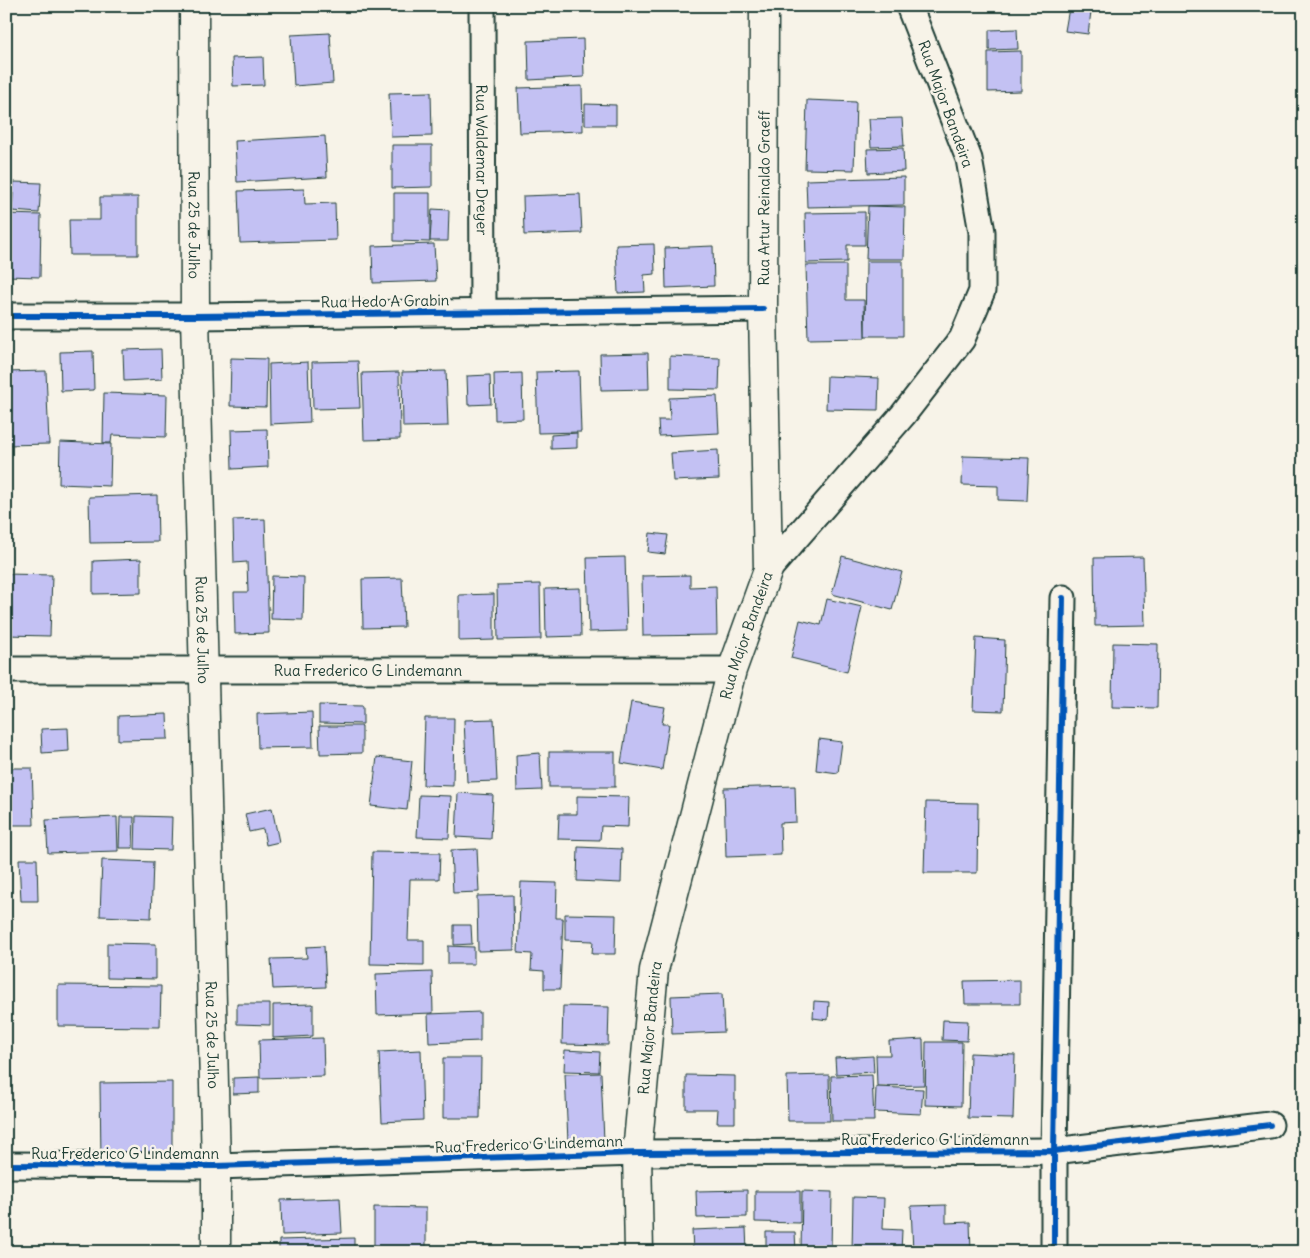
<svg xmlns="http://www.w3.org/2000/svg" width="1310" height="1258" font-family="Delius,sans-serif">
	<style>
		.building { fill: #c3c1f3; stroke: #1f3d34 }
		.lines { fill: none; stroke-linecap: round; stroke-linejoin: round }
		.street-casing { stroke: #1f3d34; stroke-width: 29 }
		.secondary-casing { stroke: #1f3d34; stroke-width: 31 }
		.street { stroke: #f7f3e8; stroke-width: 25 }
		.secondary { stroke: #f7f3e8; stroke-width: 28 }
		.cycleway-casing { stroke: #f7f3e8; stroke-width: 9 }
		.cycleway { stroke: #0057b8; stroke-width: 6 }
		.labels { text-anchor: middle; dominant-baseline: central; stroke-width: 5; stroke-linejoin: round; paint-order: stroke }
		.street-label { font-size: 15px; fill: #1f3d34; stroke: #f7f3e8 }
	</style>
	<rect width="100%" height="100%" fill="#f7f3e8"/>
	<filter id="ink" filterUnits="userSpaceOnUse"><feTurbulence type="fractalNoise" baseFrequency=".02" numOctaves="2"/><feDisplacementMap in="SourceGraphic" scale="10" xChannelSelector="R" yChannelSelector="G"/><feConvolveMatrix kernelMatrix="1 2 1 2 8 2 1 2 1" color-interpolation-filters="sRGB"/></filter>
	<g filter="url(#ink)">
		<g class="building">
			<path d="M1069 8 1091 12 1088 34 1065 31Z"/>
			<path d="M1017 29 1018 49 989 50V30Z"/>
			<path d="M330 33 333 83 294 86 291 35Z"/>
			<path d="M583 39 584 77 529 80 528 41Z"/>
			<path d="M1021 51V91L988 92V52Z"/>
			<path d="M263 57 264 85 233 86 232 58Z"/>
			<path d="M582 86 583 131 520 133 518 88Z"/>
			<path d="M431 92 432 136 391 137 389 93Z"/>
			<path d="M807 100 856 102 854 170 805 169Z"/>
			<path d="M585 104 616 105V125H585Z"/>
			<path d="M902 118 904 146 871 147 869 119Z"/>
			<path d="M325 136 327 177 237 182 235 141Z"/>
			<path d="M392 145H432V187L392 188Z"/>
			<path d="M903 148 904 171 868 173 867 149Z"/>
			<path d="M904 177V205L807 207 806 180Z"/>
			<path d="M14 182 41 183 39 213 12 211Z"/>
			<path d="M304 189 305 204 335 203 336 240 240 243 238 191Z"/>
			<path d="M394 193H430V242L394 241Z"/>
			<path d="M580 194 582 233 524 235 523 196Z"/>
			<path d="M100 197H138V255H70L69 220H100Z"/>
			<path d="M868 206 905 207 904 259H866Z"/>
			<path d="M432 209 449 210 448 241H430Z"/>
			<path d="M865 212V245H847V262L806 263 805 213Z"/>
			<path d="M6 214 41 215 40 277 6 276Z"/>
			<path d="M434 244 436 281 373 283 372 246Z"/>
			<path d="M654 244 655 274 644 275 645 292 618 293 616 245Z"/>
			<path d="M713 246 714 286 666 288 665 248Z"/>
			<path d="M866 261H903V336H865Z"/>
			<path d="M806 265H846V300H864L865 338 808 339Z"/>
			<path d="M161 349 162 379 124 381 123 350Z"/>
			<path d="M93 351 94 390 61 391 60 352Z"/>
			<path d="M648 353 649 389 601 390 600 354Z"/>
			<path d="M670 356 720 358 719 390 670 389Z"/>
			<path d="M231 358 267 359 266 407 230 406Z"/>
			<path d="M358 361 360 408 313 409 312 362Z"/>
			<path d="M308 362 310 422 270 424 269 364Z"/>
			<path d="M46 371 49 444 6 445V372Z"/>
			<path d="M446 371 448 426 403 427 402 372Z"/>
			<path d="M579 371 581 432 538 433 536 372Z"/>
			<path d="M399 372 400 439 364 440 362 373Z"/>
			<path d="M522 373 523 419 495 420 494 374Z"/>
			<path d="M490 375 491 404 468 405 467 376Z"/>
			<path d="M827 376 879 378 878 410 826 409Z"/>
			<path d="M104 393 167 395 166 437 112 435 111 443H103Z"/>
			<path d="M717 396 719 433 659 436 658 420H670L669 398Z"/>
			<path d="M267 429 268 467 232 469 231 430Z"/>
			<path d="M577 433V448L551 449V435Z"/>
			<path d="M60 442 111 444 110 486 59 484Z"/>
			<path d="M718 450 719 479 673 481 671 453Z"/>
			<path d="M963 456 1029 458 1027 501 998 500V486L962 485Z"/>
			<path d="M157 495 158 542 90 543 89 497Z"/>
			<path d="M265 519 269 633 235 634 234 592H248L247 562 234 563 233 520Z"/>
			<path d="M650 533 668 535 665 554 648 552Z"/>
			<path d="M842 556 902 572 892 610 832 594Z"/>
			<path d="M625 557 627 631 589 632 587 558Z"/>
			<path d="M1143 557 1145 625 1095 626 1094 558Z"/>
			<path d="M141 559V593L93 594V561Z"/>
			<path d="M6 574 52 575 50 636 6 635Z"/>
			<path d="M690 575V587L716 586 717 635 643 636 642 576Z"/>
			<path d="M272 576 304 577 303 620 271 619Z"/>
			<path d="M402 578 404 627 363 628 362 579Z"/>
			<path d="M540 584 541 639 498 640 497 585Z"/>
			<path d="M580 588 581 636 546 637 545 589Z"/>
			<path d="M494 594V640L459 641V595Z"/>
			<path d="M827 599 862 607 847 672 791 658 800 620 821 625Z"/>
			<path d="M976 638 1005 640 1003 711 973 710Z"/>
			<path d="M1113 643 1158 644 1157 708 1112 707Z"/>
			<path d="M631 702 665 707 662 724H669L662 770 621 763Z"/>
			<path d="M319 705 363 706V724L319 723Z"/>
			<path d="M312 712 313 747 258 748 257 714Z"/>
			<path d="M167 714 168 739 118 740V716Z"/>
			<path d="M425 718H454L453 786 423 785Z"/>
			<path d="M494 719 497 781 467 782 464 720Z"/>
			<path d="M319 726H362V753L320 754Z"/>
			<path d="M68 728 69 751 42 753 41 729Z"/>
			<path d="M819 739 842 742 838 773 816 770Z"/>
			<rect x="549" y="752" width="66" height="35"/>
			<path d="M540 753 542 790 517 791 516 755Z"/>
			<path d="M377 757 412 761 407 810 371 806Z"/>
			<path d="M6 768H32L34 825H6Z"/>
			<path d="M795 786 796 822 780 823 781 855 726 857 724 788Z"/>
			<path d="M458 793 493 795 491 839 456 837Z"/>
			<path d="M419 795 451 796 449 838 417 837Z"/>
			<path d="M577 796 629 797 628 827 601 826 600 840 558 839 559 814H577Z"/>
			<path d="M926 802 978 803 977 873H924Z"/>
			<path d="M272 808 279 842 266 845 263 829 249 832 245 814Z"/>
			<path d="M136 816 172 817 171 850 135 849Z"/>
			<path d="M117 817 118 851 48 853 46 820Z"/>
			<path d="M120 817H134L133 848H119Z"/>
			<path d="M578 847 622 849 621 883 577 881Z"/>
			<path d="M477 849 479 892 453 893 451 850Z"/>
			<path d="M372 852 440 853 439 879H410L408 940H424V965L370 964Z"/>
			<path d="M19 859H37L38 901H21Z"/>
			<path d="M102 860 153 862 151 918 100 916Z"/>
			<path d="M521 882 557 883 556 918H563L560 989H544V971L531 970 532 954 518 953Z"/>
			<path d="M513 895 514 950 478 951 477 896Z"/>
			<path d="M565 914 616 915 615 954H592L593 941 565 940Z"/>
			<path d="M454 925H471L472 944 454 945Z"/>
			<path d="M107 943 156 944V979L107 978Z"/>
			<path d="M324 946 326 987 273 989 271 959 307 958 306 947Z"/>
			<path d="M448 946 474 947V964H448Z"/>
			<path d="M432 972 433 1013 377 1015 376 974Z"/>
			<path d="M1020 980V1004H965L964 981Z"/>
			<path d="M58 985 161 986 160 1027 58 1026Z"/>
			<path d="M722 994 724 1032 672 1034 671 996Z"/>
			<path d="M814 1001 829 1002 828 1020 813 1018Z"/>
			<path d="M237 1004H270V1025L237 1024Z"/>
			<path d="M313 1004V1036L273 1038V1005Z"/>
			<path d="M563 1006 609 1007 608 1045 562 1044Z"/>
			<path d="M480 1012V1041L429 1043 428 1014Z"/>
			<path d="M943 1020 968 1021 967 1041 942 1040Z"/>
			<path d="M323 1038 324 1076 260 1078 259 1040Z"/>
			<path d="M923 1039 924 1085 877 1086 876 1055H890L889 1041Z"/>
			<path d="M926 1042H962L961 1106 925 1105Z"/>
			<path d="M421 1050 423 1120 382 1122 379 1052Z"/>
			<path d="M565 1050 600 1052 599 1072 564 1071Z"/>
			<path d="M970 1053 1015 1055 1013 1119 968 1118Z"/>
			<path d="M873 1056 874 1072 836 1074 835 1058Z"/>
			<path d="M443 1058H481L480 1118H443Z"/>
			<path d="M601 1073 604 1141 568 1142 565 1074Z"/>
			<path d="M686 1075 735 1076V1123H717L718 1109H686Z"/>
			<path d="M829 1075 830 1121H788L787 1076Z"/>
			<path d="M872 1075 874 1121H832L831 1076Z"/>
			<path d="M259 1077V1093L233 1094V1078Z"/>
			<path d="M172 1082V1160L101 1161 100 1083Z"/>
			<path d="M876 1087 923 1089 921 1114 875 1112Z"/>
			<path d="M747 1190V1217L697 1218 696 1191Z"/>
			<path d="M755 1191H800V1223L755 1222Z"/>
			<path d="M802 1191 832 1192 831 1252H801Z"/>
			<path d="M853 1197 884 1198 883 1229 902 1230 901 1252H852Z"/>
			<path d="M340 1198 342 1233 282 1235 281 1200Z"/>
			<path d="M946 1205V1223L970 1222 971 1252H913L911 1206Z"/>
			<path d="M374 1207 426 1208V1252H374Z"/>
			<path d="M746 1228 747 1252H693L692 1230Z"/>
			<path d="M766 1232H795L796 1252H766Z"/>
			<path d="M354 1238V1252H279V1240Z"/>
		</g>
		<g class="lines">
			<g class="street-casing">
				<g id="street">
					<path id="s1" d="M482 6 483 312"/>
					<path d="M6 316H195L763 309"/>
					<path d="M768 570 903 415 962 339 982 291V232L969 159 909 6"/>
					<path d="M1063 598 1054 1151 1270 1125"/>
					<path id="s2" d="M6 670H732"/>
					<path d="M6 1165 216 1166 637 1153 1054 1151V1252"/>
				</g>
			</g>
			<g class="secondary-casing">
				<g id="secondary">
					<path id="s3" d="M194 6 195 316 216 1166V1252"/>
					<path id="s4" d="M639 1252 637 1153 654 970 732 670 768 570 763 309 764 6"/>
				</g>
			</g>
			<use href="#street" class="street"/>
			<use href="#secondary" class="secondary"/>
			<g class="cycleway-casing">
				<g id="cycleway">
					<path d="M6 316H195L763 309"/>
					<path d="M1063 598 1054 1151 1270 1125"/>
					<path d="M6 1165 216 1166 637 1153 1054 1151V1252"/>
				</g>
			</g>
			<use href="#cycleway" class="cycleway"/>
		</g>
	</g>
	<g class="labels">
		<g class="street-label">
			<text transform="translate(946 104) rotate(70)">Rua Major Bandeira</text>
			<text stroke="none"><textPath href="#s1" startOffset="154">Rua Waldemar Dreyer</textPath></text>
			<text stroke="none"><textPath href="#s4" startOffset="1071">Rua Artur Reinaldo Graeff</textPath></text>
			<text stroke="none"><textPath href="#s3" startOffset="219">Rua 25 de Julho</textPath></text>
			<text transform="translate(385 301) rotate(-1)">Rua Hedo A Grabin</text>
			<text stroke="none"><textPath href="#s3" startOffset="624">Rua 25 de Julho</textPath></text>
			<text stroke="none"><textPath href="#s4" startOffset="630">Rua Major Bandeira</textPath></text>
			<text stroke="none"><textPath href="#s2" startOffset="362">Rua Frederico G Lindemann</textPath></text>
			<text stroke="none"><textPath href="#s4" startOffset="225">Rua Major Bandeira</textPath></text>
			<text stroke="none"><textPath href="#s3" startOffset="1029">Rua 25 de Julho</textPath></text>
			<text x="935" y="1139">Rua Frederico G Lindemann</text>
			<text transform="translate(529 1144) rotate(-2)">Rua Frederico G Lindemann</text>
			<text x="125" y="1153">Rua Frederico G Lindemann</text>
		</g>
	</g>
	<rect width="1310" height="1258" fill="none" stroke="#f7f3e8" stroke-width="25"/>
	<rect x="12" y="12" width="1285" height="1233" fill="none" stroke="#1f3d34" stroke-width="2" filter="url(#ink)"/>
</svg>
